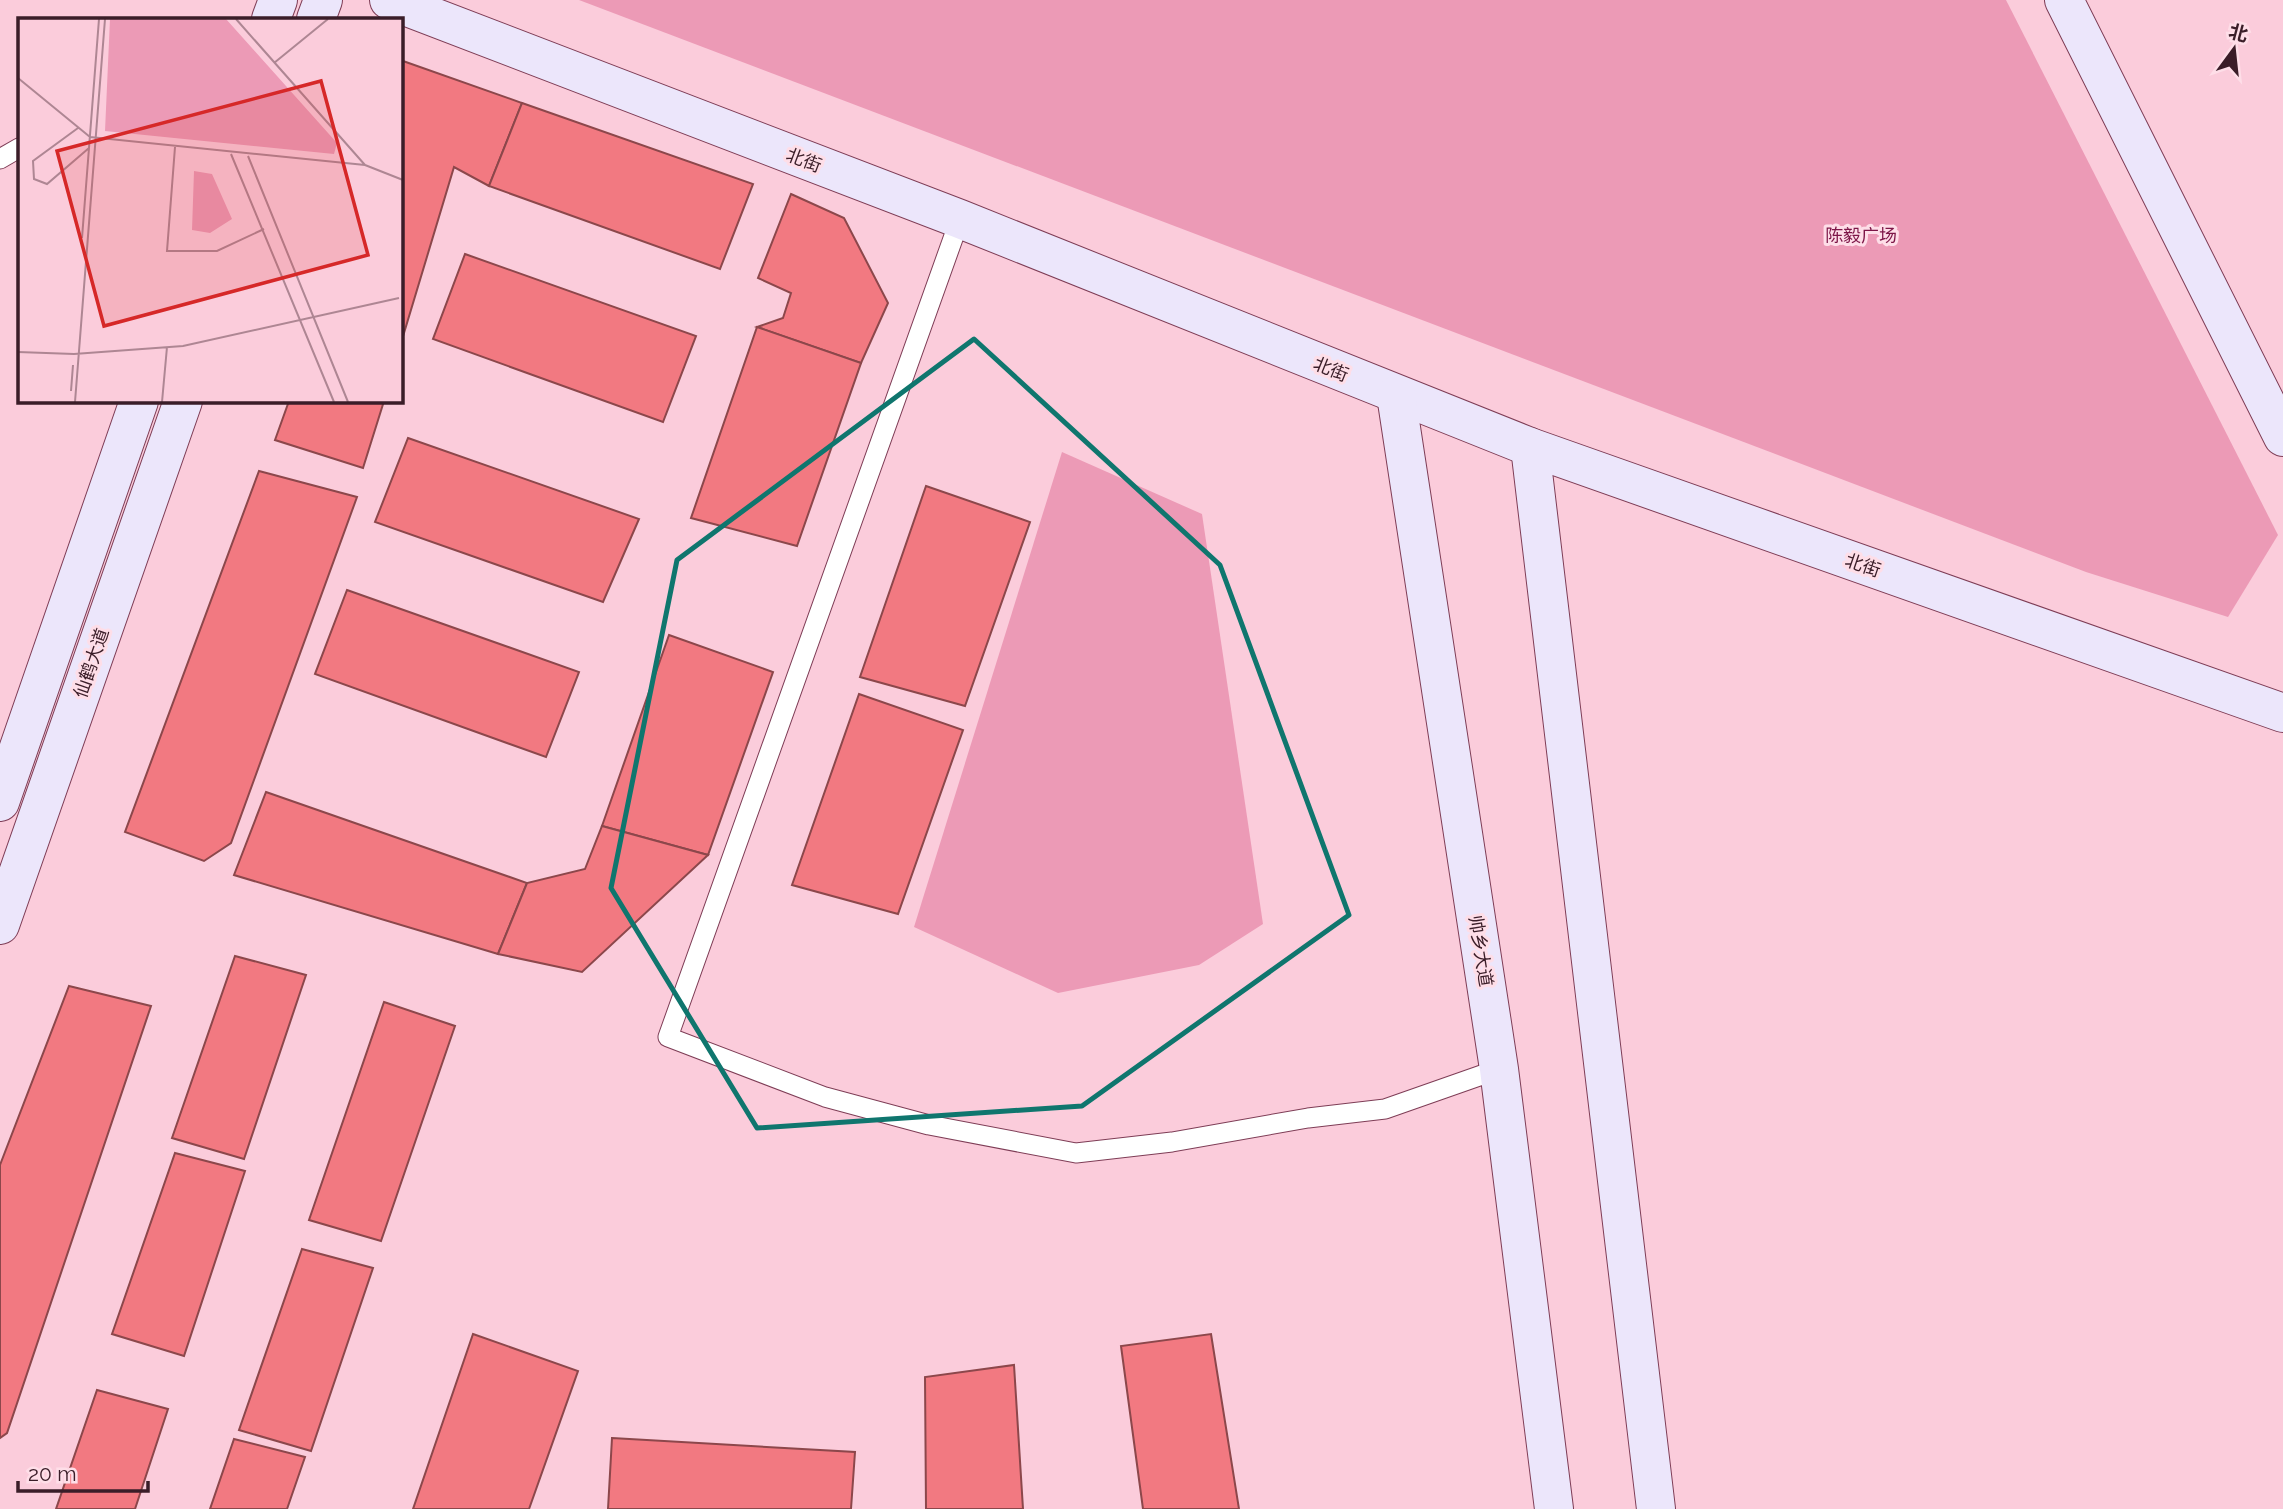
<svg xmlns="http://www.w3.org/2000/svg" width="2283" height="1509" font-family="Raleway,'Noto Sans SC',sans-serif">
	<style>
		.green { fill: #ec9ab6 }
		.building { fill: #f27981; stroke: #8c474b; stroke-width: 2 }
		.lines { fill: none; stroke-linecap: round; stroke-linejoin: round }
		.service-casing { stroke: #7e3d56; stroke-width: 21 }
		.secondary-casing { stroke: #7e3d56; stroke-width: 40 }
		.service { stroke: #fff; stroke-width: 19 }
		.secondary { stroke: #ece6fb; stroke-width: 38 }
		.marked { fill: none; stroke: #0f766e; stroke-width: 5; stroke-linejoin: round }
		.labels { text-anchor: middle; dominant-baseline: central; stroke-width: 6; stroke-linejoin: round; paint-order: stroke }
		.street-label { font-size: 18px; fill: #3a1d28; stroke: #fedee8 }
		.park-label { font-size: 18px; fill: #7d1547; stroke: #fedee8 }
		.inset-road { fill: none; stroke: #ae8693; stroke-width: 2 }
		.view { fill: #d62828; fill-opacity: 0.15; stroke: #d62828; stroke-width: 3.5 }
		.inset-edge { fill: none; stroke: #3a1d28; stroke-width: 3.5 }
	</style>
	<rect width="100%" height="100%" fill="#fbccdb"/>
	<g class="green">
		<path d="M579 0H2006L2278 535 2228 617 2086 572Z"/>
		<path d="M1062 452 1202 514 1263 924 1199 965 1058 993 914 927Z"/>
	</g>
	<g class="building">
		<path d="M403 61 522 103 489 186 454 167 401 343V68Z"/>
		<path d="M522 103 753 184 720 269 489 186Z"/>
		<path d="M791 194 844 218 888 303 861 363 757 327 783 318 791 293 758 278Z"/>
		<path d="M465 254 696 336 663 422 433 339Z"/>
		<path d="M757 327 861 363 797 546 691 518Z"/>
		<path d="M289 401H384L363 468 275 440Z"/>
		<path d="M408 438 639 519 603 602 375 522Z"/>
		<path d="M259 471 357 497 231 843 204 861 125 832Z"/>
		<path d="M926 486 1030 522 965 706 860 677Z"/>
		<path d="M347 590 579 672 546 757 315 674Z"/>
		<path d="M669 635 773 672 708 855 602 826Z"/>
		<path d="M859 694 963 730 898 914 792 885Z"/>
		<path d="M266 792 527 883 498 954 234 875Z"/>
		<path d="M602 826 708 855 582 972 498 954 527 883 585 869Z"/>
		<path d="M235 956 306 975 244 1159 172 1138Z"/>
		<path d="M69 986 151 1006 7 1433 0 1438V1165Z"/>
		<path d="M384 1002 455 1026 381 1241 309 1220Z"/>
		<path d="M175 1153 245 1171 184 1356 112 1334Z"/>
		<path d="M302 1249 373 1268 311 1451 239 1430Z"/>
		<path d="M473 1334 578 1371 529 1509H413Z"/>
		<path d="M1211 1334 1239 1509H1143L1121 1346Z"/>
		<path d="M1014 1365 1023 1509H926L925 1377Z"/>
		<path d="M97 1390 168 1409 135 1509H56Z"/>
		<path d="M612 1438 855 1452 851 1509H608Z"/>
		<path d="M234 1439 305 1457 287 1509H210Z"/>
	</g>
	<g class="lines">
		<g class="service-casing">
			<g id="service">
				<path d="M0 159 19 148"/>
				<path d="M960 219 668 1037 825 1097 929 1125 1076 1153 1172 1142 1308 1118 1385 1109 1499 1069"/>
			</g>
		</g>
		<g class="secondary-casing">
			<g id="secondary">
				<path d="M389 0 960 219 1530 447 2283 713"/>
				<path d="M2064 0 2283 437"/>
				<path d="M271 19 278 0"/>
				<path d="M316 19 323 0"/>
				<path d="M1396 395 1499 1069 1554 1509"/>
				<path d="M1530 447 1656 1509"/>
				<path d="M0 802 139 401"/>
				<path d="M0 925 183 401"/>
			</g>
		</g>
		<use href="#service" class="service"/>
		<use href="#secondary" class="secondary"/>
	</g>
	<path class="marked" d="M974 339 1220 565 1349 915 1082 1106 757 1128 611 888 677 560Z"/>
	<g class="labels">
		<g class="street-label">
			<text transform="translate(804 160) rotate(21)">北街</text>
			<text transform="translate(1331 369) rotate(22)">北街</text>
			<text transform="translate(1863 565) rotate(19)">北街</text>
			<text transform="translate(91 663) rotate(-71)">仙鹤大道</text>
			<text transform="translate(1481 951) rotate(81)">帅乡大道</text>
		</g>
		<g class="park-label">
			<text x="1861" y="235">陈毅广场</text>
		</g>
	</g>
	<g transform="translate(18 18)">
		<rect width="385" height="385" fill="#fbccdb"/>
		<path d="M92 1H208L319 125 316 136 87 113ZM176 153 194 156 214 201 192 215 174 212Z" fill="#ec9ab6"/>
		<path class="inset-road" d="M218 1 347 147M256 45 310 1M0 60 72 119M60 110 15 143 16 161 29 166 71 130M72 119 347 147M157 129 149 233H199L246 211M213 136 316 384M230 138 330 384M347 147 385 162M64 220 81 1M0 334 56 336 165 328 381 280M53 373 55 347M57 384 87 1M144 384 149 329"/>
		<path class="view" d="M303 63 350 237 86 308 39 133Z"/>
		<rect width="385" height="385" class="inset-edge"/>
	</g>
	<g transform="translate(2234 49) rotate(15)" stroke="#fedee8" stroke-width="5" paint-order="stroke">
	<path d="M0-5L12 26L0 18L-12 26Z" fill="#3a1d28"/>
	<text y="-10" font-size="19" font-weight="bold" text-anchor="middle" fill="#3a1d28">北</text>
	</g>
	<path d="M18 1481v10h130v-10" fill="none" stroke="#3a1d28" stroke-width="3.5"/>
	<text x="28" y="1481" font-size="21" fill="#3a1d28" stroke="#fedee8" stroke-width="5" paint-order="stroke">20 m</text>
</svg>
